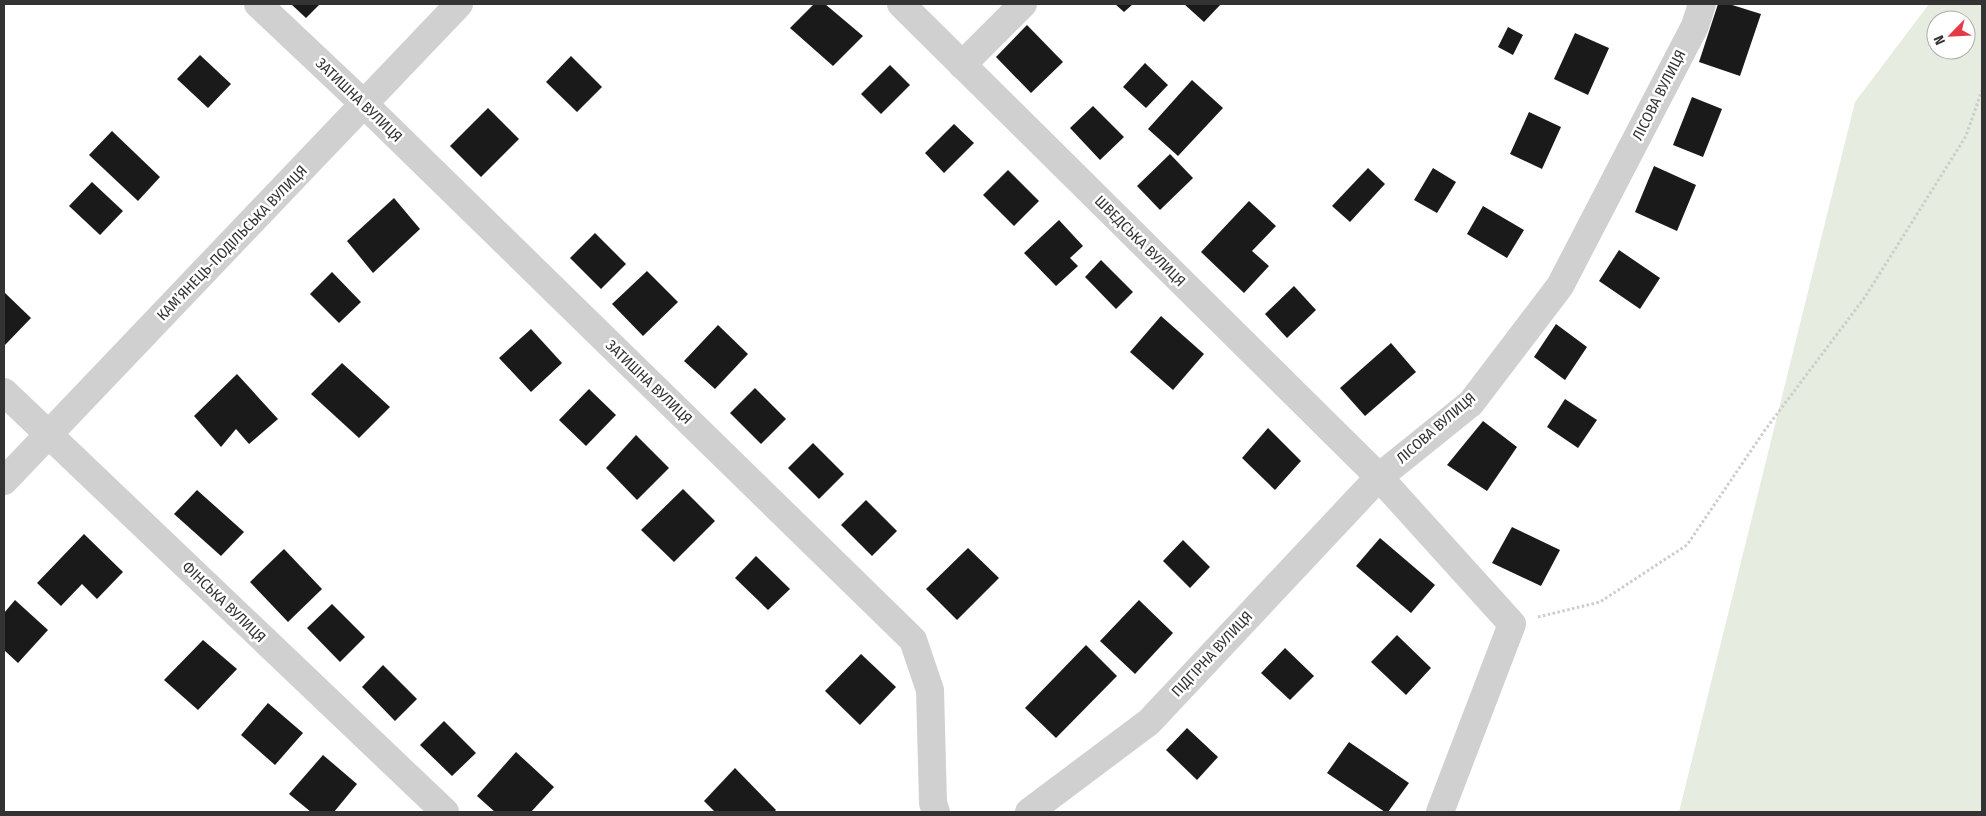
<svg xmlns="http://www.w3.org/2000/svg" width="1986" height="816" font-family="'Fira Sans Condensed',sans-serif">
	<style>
		.green { fill: #e6ecdf; fill-rule: evenodd }
		.building { fill: #1a1a1a }
		.lines { fill: none; stroke-linecap: round; stroke-linejoin: round }
		.path { stroke: #cdcdcd; stroke-width: 3; stroke-dasharray: 2.5 2.5; stroke-linecap: butt }
		.minor { stroke: #d0d0d0; stroke-width: 28 }
		.labels { text-anchor: middle; dominant-baseline: central; stroke-width: 5; stroke-linejoin: round; paint-order: stroke }
		.street-label { font-size: 15px; fill: #333; stroke: #fff }
	</style>
	<rect width="100%" height="100%" fill="#fff"/>
	<path class="green" d="M1929 4H1982V812H1679L1855 102ZM1936 20H1966V50H1936Z"/>
	<g class="building">
		<path d="M291 4H320L306 18Z"/>
		<path d="M814 4H825L863 36 833 66 790 28Z"/>
		<path d="M1115 4H1133L1124 12Z"/>
		<path d="M1184 4H1221L1204 22Z"/>
		<path d="M1718 4H1729L1761 14 1740 76 1699 62Z"/>
		<path d="M1027 25 1063 62 1031 93 996 57Z"/>
		<path d="M1508 27 1523 35 1513 55 1498 47Z"/>
		<path d="M1575 33 1609 48 1588 95 1554 79Z"/>
		<path d="M200 55 231 84 208 108 177 79Z"/>
		<path d="M571 56 602 87 577 112 546 82Z"/>
		<path d="M1145 63 1168 85 1146 108 1123 87Z"/>
		<path d="M890 65 910 85 881 114 861 94Z"/>
		<path d="M1192 80 1223 108 1178 156 1148 129Z"/>
		<path d="M1692 97 1722 109 1703 157 1673 145Z"/>
		<path d="M1093 106 1124 137 1100 160 1070 128Z"/>
		<path d="M488 108 519 139 481 177 450 146Z"/>
		<path d="M1529 112 1561 127 1542 169 1510 154Z"/>
		<path d="M954 124 974 143 944 173 925 153Z"/>
		<path d="M112 131 160 177 138 201 89 155Z"/>
		<path d="M1170 154 1193 178 1160 210 1137 186Z"/>
		<path d="M1654 166 1696 185 1677 231 1635 212Z"/>
		<path d="M1368 168 1385 184 1350 222 1332 206Z"/>
		<path d="M1433 168 1456 182 1437 213 1414 200Z"/>
		<path d="M1008 170 1039 201 1014 226 983 195Z"/>
		<path d="M92 182 123 211 100 235 69 206Z"/>
		<path d="M394 198 420 229 373 273 347 241Z"/>
		<path d="M1249 201 1276 226 1252 251 1269 266 1244 293 1201 252Z"/>
		<path d="M1483 206 1524 230 1507 258 1467 234Z"/>
		<path d="M1059 220 1083 246 1070 258 1078 266 1056 286 1024 253Z"/>
		<path d="M595 233 626 264 601 289 570 258Z"/>
		<path d="M1619 250 1660 278 1640 309 1599 281Z"/>
		<path d="M1101 260 1133 292 1116 309 1085 277Z"/>
		<path d="M647 271 678 302 643 336 612 304Z"/>
		<path d="M332 272 361 302 339 323 310 294Z"/>
		<path d="M1294 286 1316 310 1287 338 1265 314Z"/>
		<path d="M4 292 31 318 4 346Z"/>
		<path d="M1161 316 1204 354 1173 390 1130 352Z"/>
		<path d="M1556 324 1587 347 1565 380 1534 357Z"/>
		<path d="M718 325 748 354 715 389 684 361Z"/>
		<path d="M531 329 562 363 531 392 499 358Z"/>
		<path d="M1391 343 1416 372 1365 416 1340 388Z"/>
		<path d="M342 363 390 407 359 438 311 394Z"/>
		<path d="M237 374 278 419 249 444 236 429 221 447 194 416Z"/>
		<path d="M755 388 786 419 761 444 730 413Z"/>
		<path d="M589 389 616 415 586 446 559 420Z"/>
		<path d="M1565 399 1597 420 1578 448 1547 427Z"/>
		<path d="M1483 421 1517 447 1487 491 1447 465Z"/>
		<path d="M1268 428 1301 461 1275 490 1242 458Z"/>
		<path d="M636 435 669 468 637 500 606 468Z"/>
		<path d="M813 443 844 474 819 499 788 468Z"/>
		<path d="M683 489 715 521 674 562 641 530Z"/>
		<path d="M197 490 244 532 221 556 174 514Z"/>
		<path d="M866 500 897 531 872 556 841 525Z"/>
		<path d="M1512 527 1560 550 1541 586 1492 563Z"/>
		<path d="M84 534 123 572 97 599 82 584 61 606 37 583Z"/>
		<path d="M1380 538 1435 585 1411 613 1356 566Z"/>
		<path d="M1183 540 1210 567 1190 588 1163 561Z"/>
		<path d="M968 548 999 578 957 620 926 589Z"/>
		<path d="M284 549 322 589 288 622 250 582Z"/>
		<path d="M756 556 790 589 768 610 735 578Z"/>
		<path d="M15 600 48 630 18 663 4 650V613Z"/>
		<path d="M1139 600 1173 633 1135 674 1100 641Z"/>
		<path d="M332 604 365 637 340 662 307 628Z"/>
		<path d="M1397 635 1431 668 1406 695 1371 662Z"/>
		<path d="M203 640 237 669 198 710 164 680Z"/>
		<path d="M1086 645 1117 676 1056 738 1025 708Z"/>
		<path d="M1285 648 1314 676 1290 700 1261 673Z"/>
		<path d="M861 654 896 687 860 725 825 691Z"/>
		<path d="M383 665 417 699 395 721 362 687Z"/>
		<path d="M268 703 303 733 275 765 241 735Z"/>
		<path d="M444 721 476 753 452 776 420 745Z"/>
		<path d="M1187 728 1218 757 1197 780 1166 750Z"/>
		<path d="M1349 742 1409 783 1388 812H1385L1327 773Z"/>
		<path d="M516 752 554 787 531 812H495L477 796Z"/>
		<path d="M323 755 357 784 334 812H311L289 794Z"/>
		<path d="M735 768 776 810 774 812H715L704 801Z"/>
	</g>
	<g class="lines">
		<path class="path" d="M1538 617 1600 602 1687 545 1765 430 1865 297 1966 136 1982 90"/>
		<g class="minor">
			<path d="M258 4 364 104 913 640 930 690 933 803 936 812"/>
			<path d="M901 4 1379 477 1149 722 1029 812"/>
			<path d="M962 65 1023 4"/>
			<path d="M4 392 445 812"/>
			<path d="M4 481 459 4"/>
			<path d="M1440 812 1512 624 1379 477 1471 403 1560 286 1695 26 1702 4"/>
		</g>
	</g>
	<g class="labels">
		<g class="street-label">
			<text transform="translate(1659 95) rotate(-63)">ЛІСОВА ВУЛИЦЯ</text>
			<text transform="translate(359 100) rotate(44)">ЗАТИШНА ВУЛИЦЯ</text>
			<text transform="translate(1140 241) rotate(45)">ШВЕДСЬКА ВУЛИЦЯ</text>
			<text transform="translate(232 243) rotate(-46)">КАМ’ЯНЕЦЬ-ПОДІЛЬСЬКА ВУЛИЦЯ</text>
			<text transform="translate(649 382) rotate(44)">ЗАТИШНА ВУЛИЦЯ</text>
			<text transform="translate(1436 428) rotate(-41)">ЛІСОВА ВУЛИЦЯ</text>
			<text transform="translate(224 602) rotate(44)">ФІНСЬКА ВУЛИЦЯ</text>
			<text transform="translate(1212 654) rotate(-47)">ПІДГІРНА ВУЛИЦЯ</text>
		</g>
	</g>
	<rect width="1986" height="816" fill="none" stroke="#333333" stroke-width="10"/>
	<g transform="translate(1951 35) rotate(246)"><circle r="24" fill="#ffffff" stroke="#adadad"/>
	<path d="M0-4L9 19L0 12L-9 19Z" fill="#e63946"/>
	<text y="-8" font-size="14" font-weight="bold" text-anchor="middle" fill="#333333">N</text>
	</g>
</svg>
